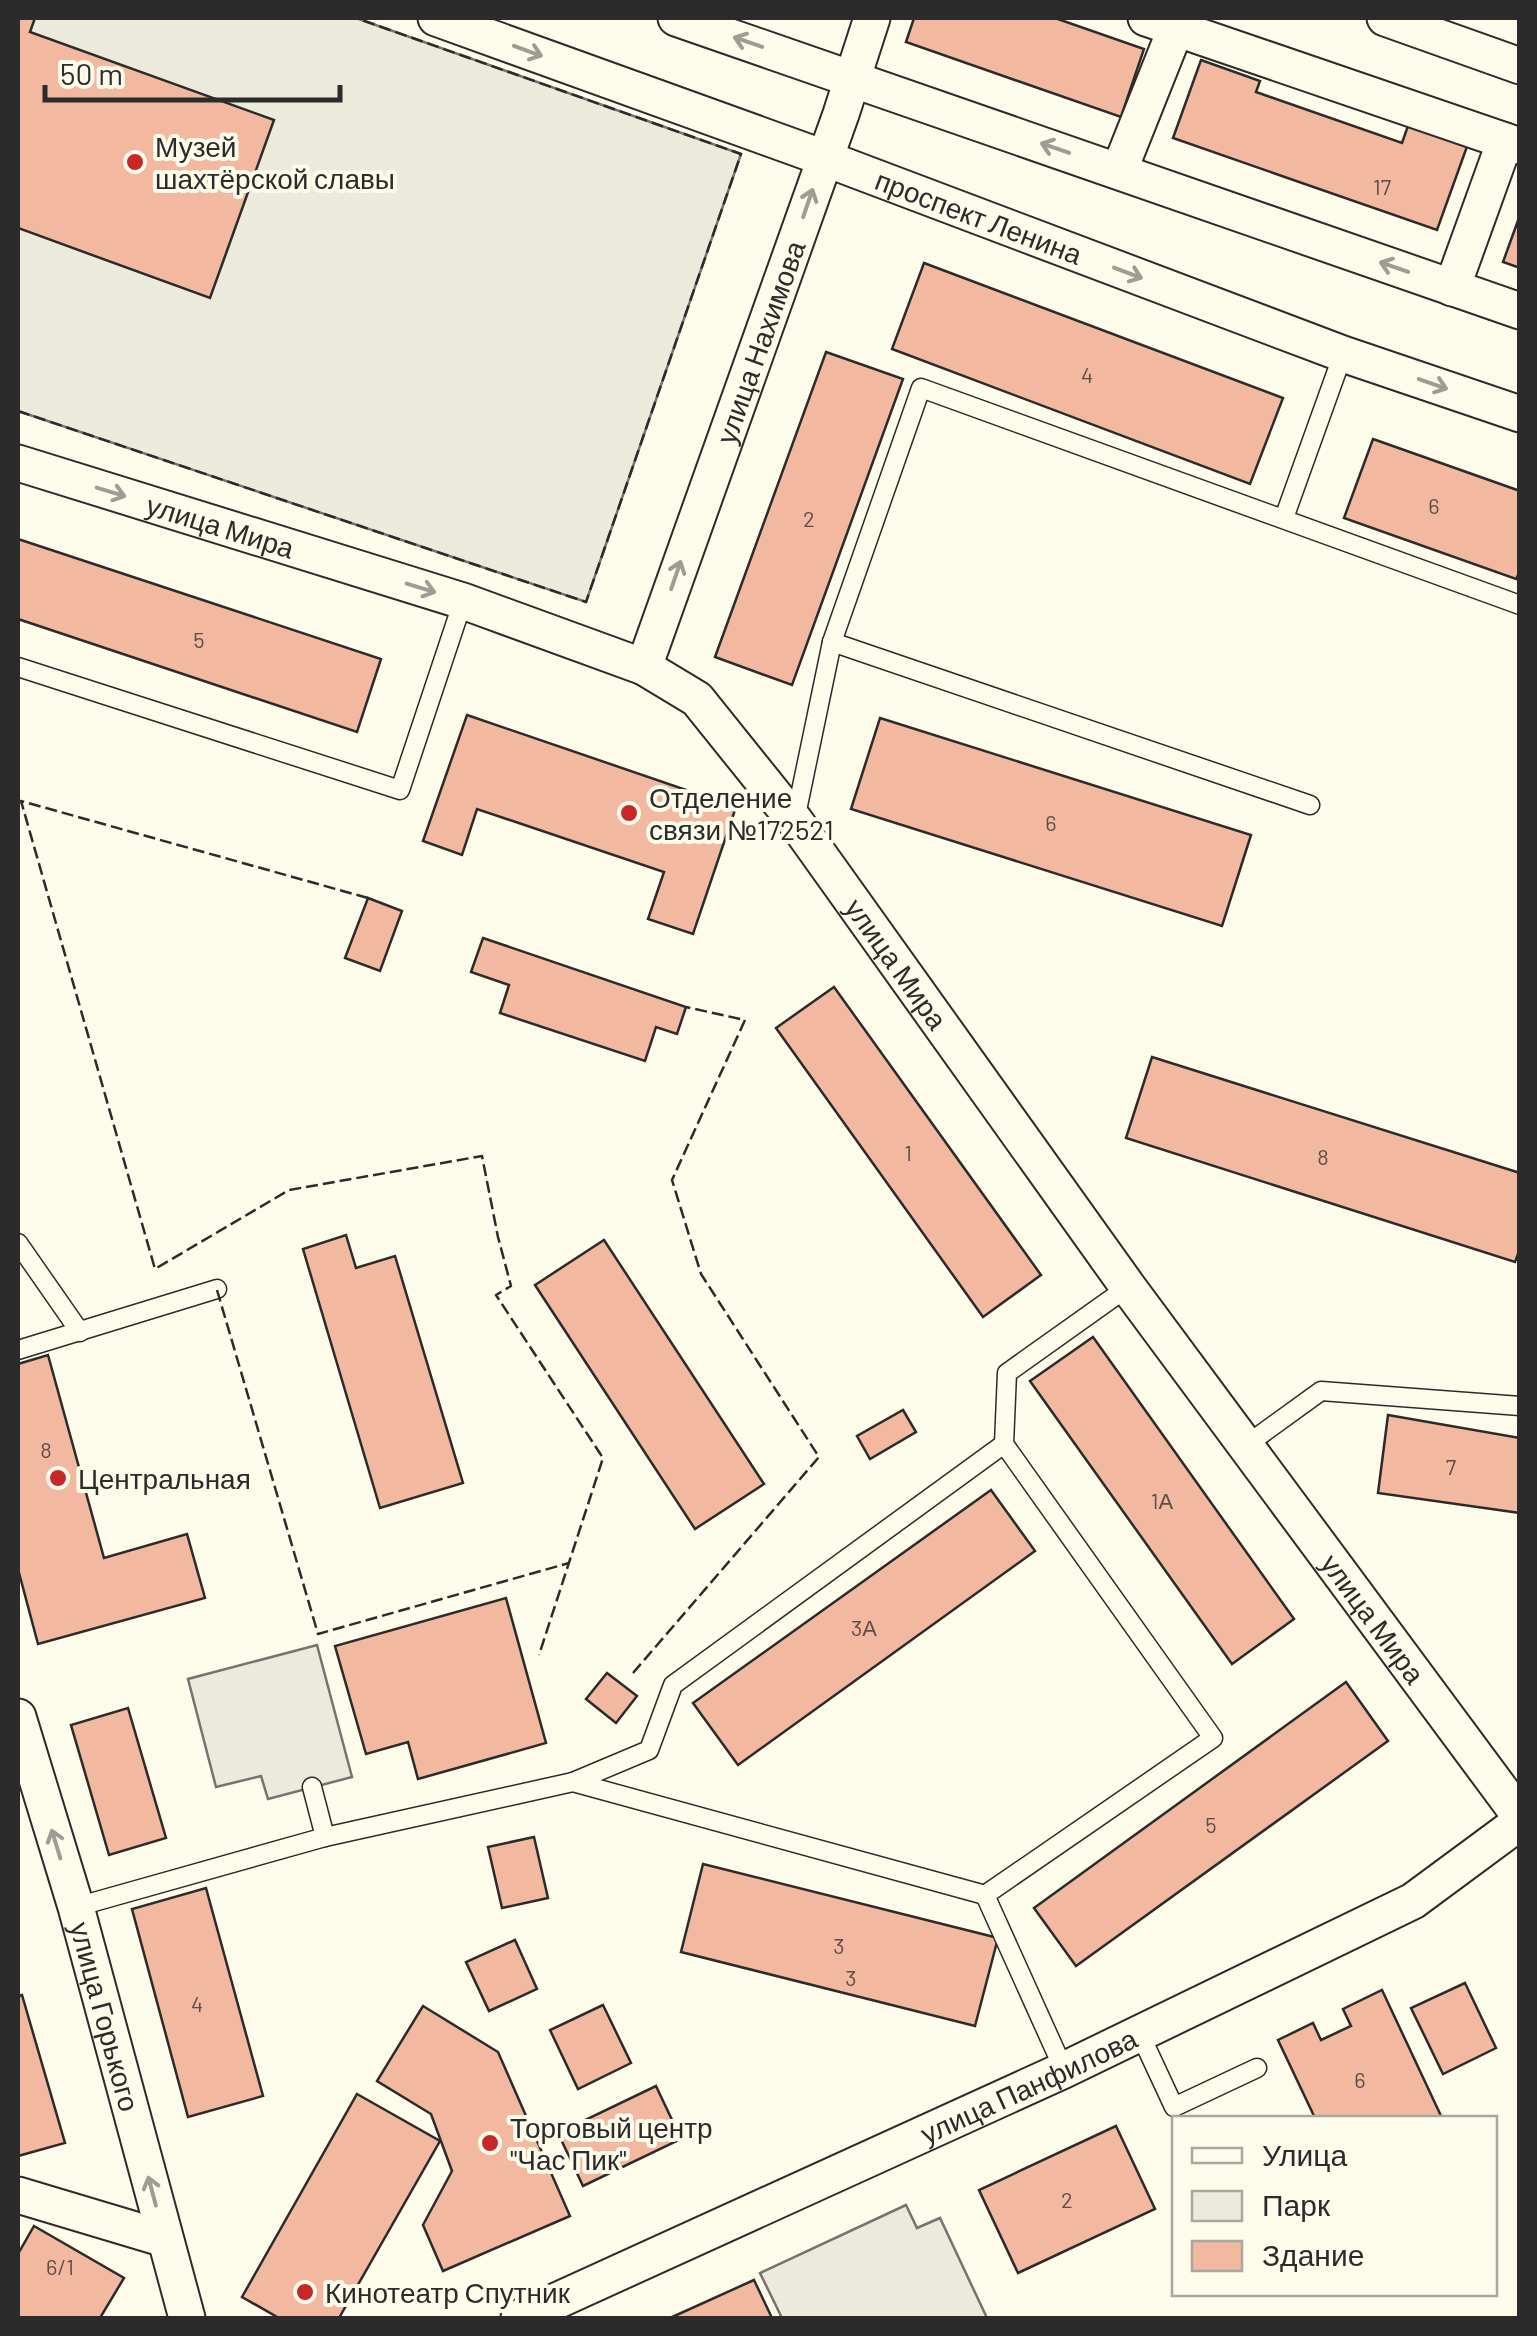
<svg xmlns="http://www.w3.org/2000/svg" width="1537" height="2336" font-family="Barlow,sans-serif">
	<style>
		.green { fill: #ecebdb; stroke: #74746e; stroke-width: 2.5 }
		.parking { fill: #eceadb; stroke: #74746e; stroke-width: 2.5 }
		.building { fill: #f2b8a0; stroke: #2b2b2b; stroke-width: 2.5 }
		.lines { fill: none; stroke-linecap: round; stroke-linejoin: round }
		.service-casing { stroke: #2b2b2b; stroke-width: 21 }
		.minor-casing { stroke: #2b2b2b; stroke-width: 39 }
		.service { stroke: #fdfbea; stroke-width: 18 }
		.minor { stroke: #fdfbea; stroke-width: 35 }
		.fence { stroke: #2b2b2b; stroke-width: 2.5; stroke-dasharray: 12 5; stroke-linecap: butt }
		.oneway { stroke: #9e9d94 }
		.poi-dot { fill: #c62828; stroke: #fdfbea; stroke-width: 4 }
		.labels { text-anchor: middle; dominant-baseline: central; stroke-width: 8; stroke-linejoin: round; paint-order: stroke }
		.number-label { font-size: 22px; fill: #5d4e48 }
		.poi-label { font-size: 28px; fill: #2b2b2b; stroke: #fdfbea; text-anchor: start }
		.street-label { font-size: 28px; fill: #2b2b2b; stroke: #fdfbea }
	</style>
	<rect width="100%" height="100%" fill="#fdfbea"/>
	<path class="green" d="M18 18H356L741 154 586 602 18 411Z"/>
	<g class="parking">
		<path d="M317 1645 352 1777 268 1799 261 1776 216 1787 188 1679Z"/>
		<path d="M906 2205 917 2228 940 2218 987 2318H782L760 2273Z"/>
	</g>
	<g class="building">
		<path d="M18 18H35L30 32 274 120 210 298 18 228Z"/>
		<path d="M914 18H1055L1144 49 1121 117 906 42Z"/>
		<path d="M1201 60 1260 81 1256 92 1402 143 1410 120 1469 141 1437 230 1173 138Z"/>
		<path d="M1520 215V268L1503 262Z"/>
		<path d="M924 263 1283 398 1250 484 892 349Z"/>
		<path d="M826 352 903 379 792 685 715 657Z"/>
		<path d="M1373 439 1520 491V571L1516 579 1344 518Z"/>
		<path d="M18 539 381 659 357 732 18 619Z"/>
		<path d="M467 715 736 807 693 934 648 919 664 872 477 809 462 855 423 841Z"/>
		<path d="M880 718 1251 835 1222 926 851 809Z"/>
		<path d="M368 898 402 911 380 971 345 958Z"/>
		<path d="M483 938 686 1007 677 1034 656 1027 645 1061 500 1013 509 985 471 972Z"/>
		<path d="M834 987 1041 1275 983 1317 776 1028Z"/>
		<path d="M1152 1057 1520 1173V1249L1515 1262 1126 1138Z"/>
		<path d="M346 1235 356 1268 395 1256 463 1483 380 1508 303 1249Z"/>
		<path d="M604 1240 764 1484 695 1529 535 1285Z"/>
		<path d="M1093 1337 1294 1619 1232 1664 1030 1381Z"/>
		<path d="M48 1355 104 1558 187 1534 205 1598 38 1644 18 1569V1364Z"/>
		<path d="M903 1410 916 1432 870 1459 857 1436Z"/>
		<path d="M1388 1415 1520 1438V1513L1378 1493Z"/>
		<path d="M991 1490 1035 1551 738 1765 693 1703Z"/>
		<path d="M506 1598 546 1743 418 1779 408 1742 366 1754 335 1646Z"/>
		<path d="M607 1673 637 1696 616 1723 586 1699Z"/>
		<path d="M1346 1682 1388 1741 1076 1966 1034 1908Z"/>
		<path d="M128 1708 166 1838 109 1855 71 1725Z"/>
		<path d="M534 1837 548 1898 502 1908 488 1847Z"/>
		<path d="M703 1864 998 1938 975 2026 681 1952Z"/>
		<path d="M206 1888 263 2096 188 2117 132 1909Z"/>
		<path d="M515 1940 537 1989 489 2011 466 1962Z"/>
		<path d="M1465 1983 1496 2048 1443 2074 1411 2008Z"/>
		<path d="M1382 1990 1442 2118H1315L1278 2040 1313 2023 1321 2040 1351 2026 1343 2009Z"/>
		<path d="M22 1995 65 2143 18 2156V1996Z"/>
		<path d="M603 2005 631 2063 578 2089 550 2030Z"/>
		<path d="M423 2006 498 2052 570 2216 443 2271 423 2225 452 2171 431 2114 377 2081Z"/>
		<path d="M656 2086 681 2139 583 2186 558 2133Z"/>
		<path d="M357 2094 440 2141 339 2318H279L242 2297Z"/>
		<path d="M1116 2126 1155 2209 1018 2273 979 2190Z"/>
		<path d="M34 2226 124 2278 100 2318H18V2254Z"/>
		<path d="M754 2280 772 2318H670Z"/>
	</g>
	<g class="lines">
		<g class="service-casing">
			<g id="service">
				<path d="M1284 518 1343 354"/>
				<path d="M832 642 1310 805"/>
				<path d="M18 667 400 790 463 601"/>
				<path d="M795 820 832 642 921 388 1520 605"/>
				<path d="M18 1243 80 1332"/>
				<path d="M18 1350 217 1289"/>
				<path d="M1245 1446 1321 1391 1520 1406"/>
				<path d="M573 1782 649 1750 673 1685 1004 1444"/>
				<path d="M312 1787 325 1837"/>
				<path d="M76 1907 325 1837 573 1782 985 1895"/>
				<path d="M1140 2034 1174 2107 1257 2068"/>
				<path d="M1064 2070 985 1895 1213 1738 1004 1444 1007 1373 1128 1287"/>
			</g>
		</g>
		<g class="minor-casing">
			<g id="minor">
				<path id="s1" d="M436 18 824 158 1343 354 1520 414"/>
				<path d="M676 18 1520 311"/>
				<path d="M1146 18 1520 146"/>
				<path d="M1385 18 1520 66"/>
				<path d="M1119 171 1180 18"/>
				<path d="M1452 288 1505 141"/>
				<path id="s2" d="M18 463 463 601 644 667 697 699 795 821 1128 1287 1520 1816"/>
				<path id="s3" d="M644 667 841 114 872 18"/>
				<path id="s4" d="M18 1717 76 1907 187 2318"/>
				<path d="M18 2195 165 2239"/>
				<path id="s5" d="M519 2318 1064 2070 1413 1901 1520 1822"/>
			</g>
		</g>
		<use href="#service" class="service"/>
		<use href="#minor" class="minor"/>
		<g class="fence">
			<path d="M18 411 586 602 741 154 356 18"/>
			<path d="M368 898 21 801 155 1269 289 1190 482 1156 498 1237 511 1286 496 1295 603 1458 539 1655"/>
			<path d="M217 1290 318 1634 569 1563"/>
			<path d="M633 1673 819 1457 701 1274 672 1180 745 1020 686 1007"/>
		</g>
	</g>
	<defs><path id="oneway-shaft" d="M-6 0H5M1.5-3L5.5 0L1.5 3" fill="none" stroke-width="1.6" stroke-linecap="round" stroke-linejoin="round" transform="scale(2.5)"/></defs>
	<g class="oneway">
		<use href="#oneway-shaft" transform="translate(748 42) rotate(-161)"/>
		<use href="#oneway-shaft" transform="translate(528 51) rotate(20)"/>
		<use href="#oneway-shaft" transform="translate(1055 148) rotate(-161)"/>
		<use href="#oneway-shaft" transform="translate(808 203) rotate(-71)"/>
		<use href="#oneway-shaft" transform="translate(1394 267) rotate(-161)"/>
		<use href="#oneway-shaft" transform="translate(1128 273) rotate(21)"/>
		<use href="#oneway-shaft" transform="translate(1433 384) rotate(19)"/>
		<use href="#oneway-shaft" transform="translate(111 492) rotate(17)"/>
		<use href="#oneway-shaft" transform="translate(676 575) rotate(-71)"/>
		<use href="#oneway-shaft" transform="translate(421 588) rotate(17)"/>
		<use href="#oneway-shaft" transform="translate(56 1844) rotate(-107)"/>
		<use href="#oneway-shaft" transform="translate(152 2191) rotate(-105)"/>
	</g>
	<g class="poi-dot">
		<circle cx="135" cy="162" r="10"/>
		<circle cx="629" cy="813" r="10"/>
		<circle cx="58" cy="1478" r="10"/>
		<circle cx="490" cy="2143" r="10"/>
		<circle cx="305" cy="2292" r="10"/>
	</g>
	<g class="labels">
		<g class="number-label">
			<text x="1382" y="186">17</text>
			<text x="1087" y="374">4</text>
			<text x="1434" y="505">6</text>
			<text x="809" y="518">2</text>
			<text x="199" y="639">5</text>
			<text x="1051" y="822">6</text>
			<text x="908" y="1152">1</text>
			<text x="1323" y="1156">8</text>
			<text x="46" y="1449">8</text>
			<text x="1451" y="1466">7</text>
			<text x="1162" y="1500">1А</text>
			<text x="864" y="1627">3А</text>
			<text x="1211" y="1824">5</text>
			<text x="839" y="1945">3</text>
			<text x="851" y="1977">3</text>
			<text x="197" y="2003">4</text>
			<text x="1360" y="2079">6</text>
			<text x="1067" y="2199">2</text>
			<text x="60" y="2266">6/1</text>
		</g>
		<g class="poi-label">
			<text x="155" y="146">Музей<tspan x="155" dy="32">шахтёрской славы</tspan></text>
			<text x="649" y="797">Отделение<tspan x="649" dy="32">связи №172521</tspan></text>
			<text x="78" y="1478">Центральная</text>
			<text x="510" y="2127">Торговый центр<tspan x="510" dy="32">"Час Пик"</tspan></text>
			<text x="325" y="2292">Кинотеатр Спутник</text>
		</g>
		<g class="street-label">
			<text stroke="none"><textPath href="#s1" startOffset="578">проспект Ленина</textPath></text>
			<text stroke="none"><textPath href="#s3" startOffset="345">улица Нахимова</textPath></text>
			<text stroke="none"><textPath href="#s2" startOffset="212">улица Мира</textPath></text>
			<text stroke="none"><textPath href="#s2" startOffset="1052">улица Мира</textPath></text>
			<text stroke="none"><textPath href="#s2" startOffset="1862">улица Мира</textPath></text>
			<text stroke="none"><textPath href="#s4" startOffset="312">улица Горького</textPath></text>
			<text stroke="none"><textPath href="#s5" startOffset="560">улица Панфилова</textPath></text>
		</g>
	</g>
	<rect width="1537" height="2336" fill="none" stroke="#2b2b2b" stroke-width="40"/>
	<rect x="1172" y="2116" width="325" height="180" fill="#fdfbea" stroke="#a9a89e" stroke-width="2.5"/>
	<rect x="1192" y="2148" width="50" height="15" fill="#fdfbea" stroke="#a9a89e" stroke-width="2.5"/>
	<text x="1262" y="2166" font-size="30" fill="#2b2b2b">Улица</text>
	<rect x="1192" y="2191" width="50" height="30" fill="#ecebdb" stroke="#a9a89e" stroke-width="2.5"/>
	<text x="1262" y="2216" font-size="30" fill="#2b2b2b">Парк</text>
	<rect x="1192" y="2241" width="50" height="30" fill="#f2b8a0" stroke="#a9a89e" stroke-width="2.5"/>
	<text x="1262" y="2266" font-size="30" fill="#2b2b2b">Здание</text>
	<path d="M45 85v15h295v-15" fill="none" stroke="#2b2b2b" stroke-width="5"/>
	<text x="60" y="85" font-size="30" fill="#2b2b2b" stroke="#fdfbea" stroke-width="8" paint-order="stroke">50 m</text>
</svg>
